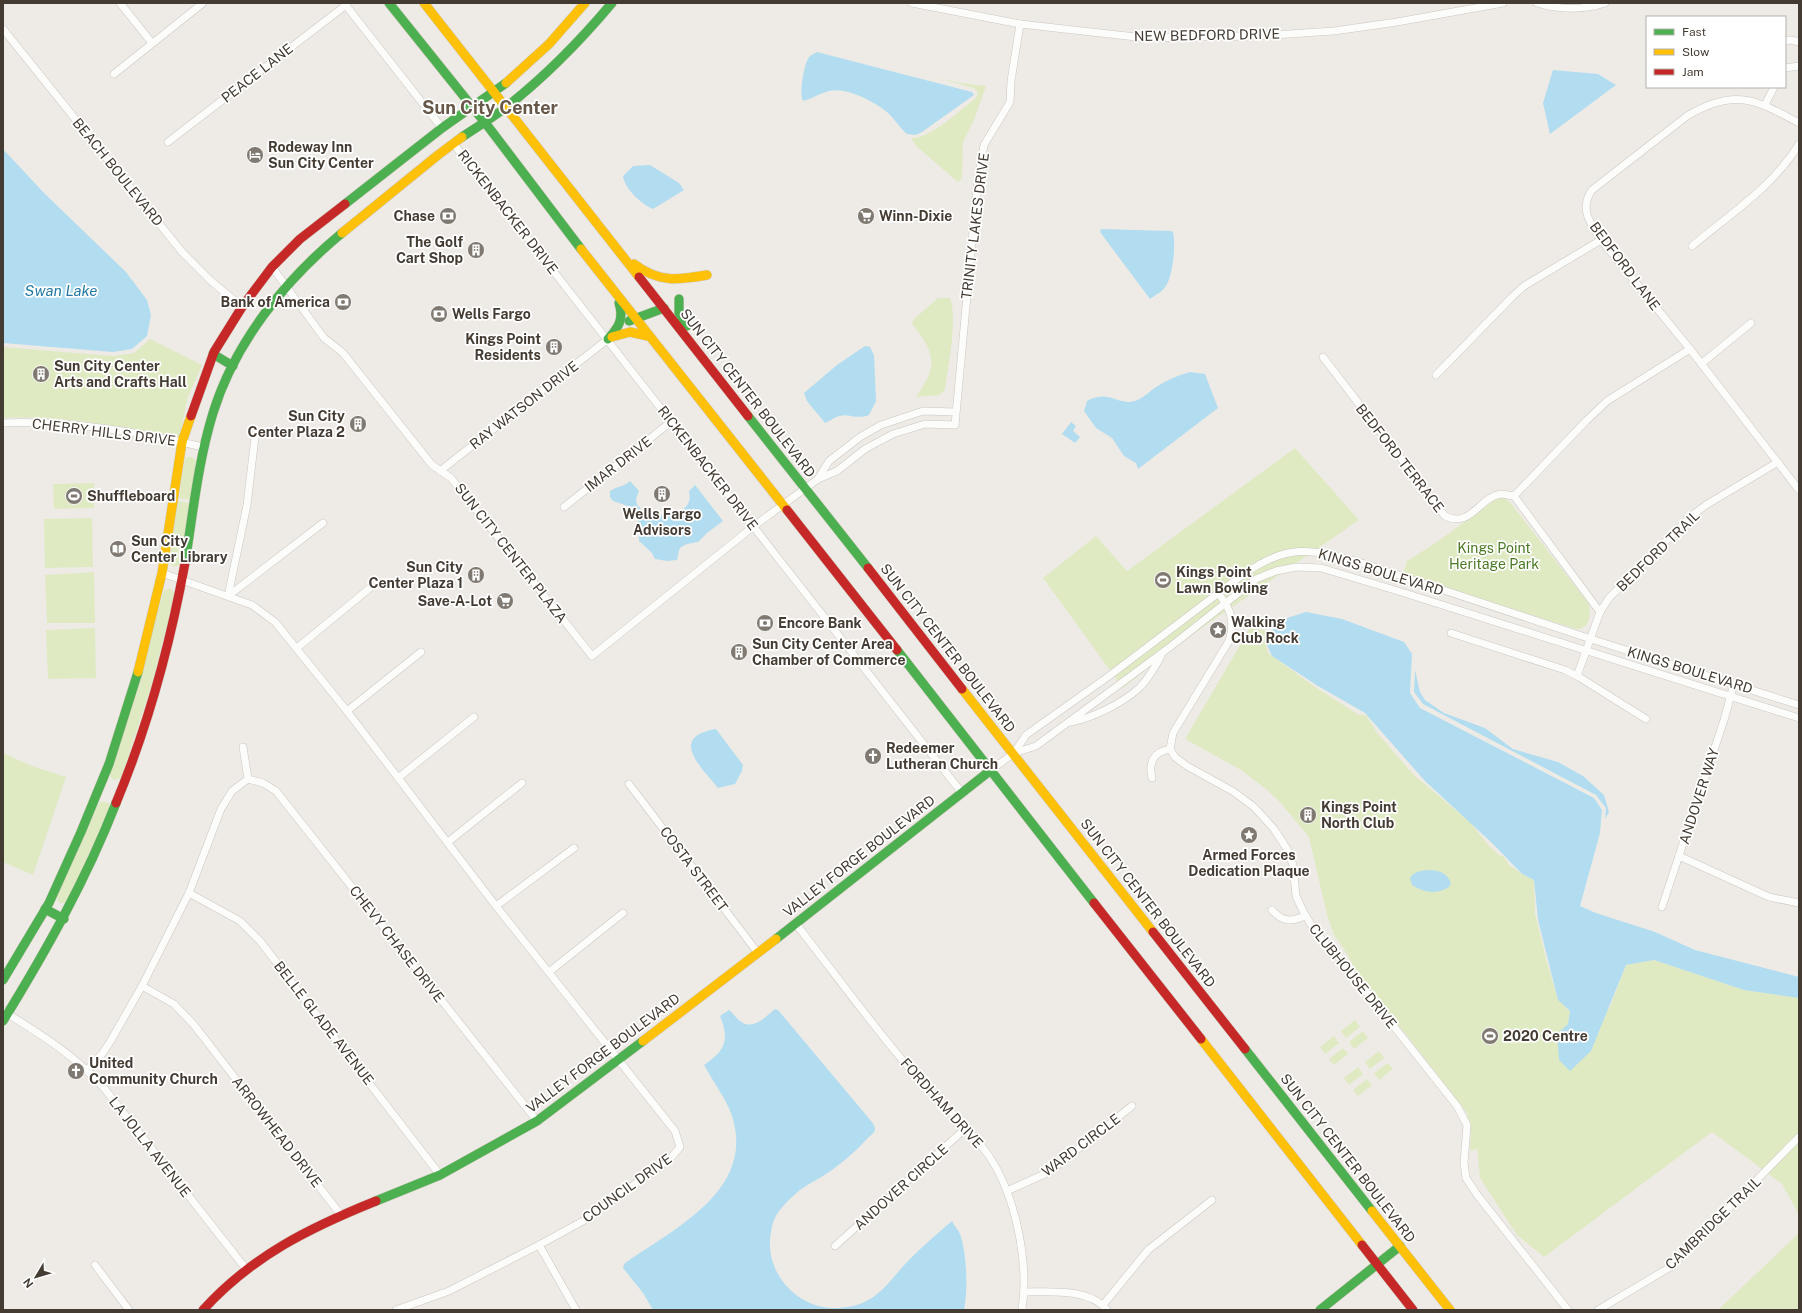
<svg xmlns="http://www.w3.org/2000/svg" width="1802" height="1313" font-family="'Public Sans',sans-serif">
	<style>
		.green { fill: #dfeac3 }
		.water { fill: #b2ddf0 }
		.lines { fill: none; stroke-linecap: round; stroke-linejoin: round }
		.street-casing { stroke: #cbc7c2; stroke-width: 8 }
		.fast-casing { stroke: #cec8bc; stroke-width: 10 }
		.slow-casing { stroke: #cec8bc; stroke-width: 10 }
		.jam-casing { stroke: #cec8bc; stroke-width: 10 }
		.street { stroke: #fcfcfb; stroke-width: 7 }
		.fast { stroke: #4caf50; stroke-width: 9 }
		.slow { stroke: #ffc107; stroke-width: 9 }
		.jam { stroke: #c62828; stroke-width: 9 }
		.labels { text-anchor: middle; dominant-baseline: central; stroke-width: 3.5; stroke-linejoin: round; paint-order: stroke }
		.street-label { font-size: 14px; fill: #443b32; stroke: #fff }
		.poi-label { font-size: 14px; font-weight: bold; fill: #443b32; stroke: #fff; text-anchor: start }
		.park-label { font-size: 14px; fill: #4b7922; stroke: #fff }
		.water-label { font-size: 15px; font-style: italic; fill: #237aa6; stroke: #fff }
		.district-label { font-size: 18px; font-weight: bold; fill: #675849; stroke: #fff }
	</style>
	<rect width="100%" height="100%" fill="#eeebe6"/>
	<g class="green">
		<path d="M934 77 961 83 986 86 974 120 963 142 962 178 958 182 916 146 911 138C927 141 963 108 976 98L978 93 974 88Z"/>
		<path d="M938 298H950C958 320 948 365 945 390L939 395 916 397C938 366 936 354 912 324L914 319Z"/>
		<path d="M150 339 202 365 188 397 179 437C121 427 62 415 3 418V347L113 356 134 353Z"/>
		<path d="M1295 448 1359 520 1181 642 1123 688 1043 578 1096 536 1127 571Z"/>
		<path d="M187 457H192L196 461 191 500 179 498 185 459Z"/>
		<path d="M94 483V508L54 509 53 484Z"/>
		<path d="M1503 498 1509 501 1589 604C1591 614 1590 630 1576 629L1403 574 1407 561 1437 542 1496 499Z"/>
		<path d="M178 501 190 503 180 565 174 567 171 565 169 561Z"/>
		<path d="M92 518 93 567 45 568 44 519Z"/>
		<path d="M94 572 95 623H47L45 575Z"/>
		<path d="M170 588 174 592 175 594 151 687 121 778 114 780 110 776V773L164 590Z"/>
		<path d="M95 628 96 678 48 679 46 630Z"/>
		<path d="M1250 628 1269 631 1266 644 1268 653 1318 689 1359 715H1366L1378 734 1414 775 1470 822 1489 846 1499 855 1504 857 1509 865 1522 874 1534 880 1535 913 1546 959 1558 1000 1570 1011 1568 1024 1609 1009 1626 965 1654 960 1744 990 1799 998V1215L1782 1184 1712 1132 1544 1257 1517 1235 1480 1178 1477 1149 1470 1151 1471 1131 1467 1113 1356 970 1342 946 1334 935 1327 915 1309 837 1278 800 1266 789 1241 770 1185 739Z"/>
		<path d="M3 753 32 766 66 777 33 875 3 862Z"/>
		<path d="M101 801 109 803V810L66 903H60L58 901 57 896 98 805Z"/>
		<path d="M1355 1020 1360 1027 1346 1038 1341 1031Z"/>
		<path d="M1363 1031 1368 1038 1354 1049 1349 1042Z"/>
		<path d="M1334 1036 1339 1043 1325 1054 1320 1047Z"/>
		<path d="M1343 1048 1348 1054 1334 1065 1329 1059Z"/>
		<path d="M1379 1051 1384 1058 1370 1069 1365 1062Z"/>
		<path d="M1388 1063 1393 1069 1379 1080 1374 1073Z"/>
		<path d="M1358 1067 1363 1074 1349 1085 1344 1078Z"/>
		<path d="M1367 1079 1372 1085 1358 1096 1353 1090Z"/>
		<path d="M1799 1233V1310H1718Z"/>
	</g>
	<g class="water">
		<path d="M817 52 972 92 974 95 922 132 915 135 907 134C900 128 896 121 890 115 878 103 847 87 829 91 820 93 812 99 803 101 799 93 804 64 809 57 811 55 815 53 817 52Z"/>
		<path d="M1553 70 1598 74 1616 85 1550 134 1543 103Z"/>
		<path d="M3 149 45 194 126 272 147 300 151 315 147 336 132 349 113 352 3 343Z"/>
		<path d="M650 165 679 183 684 190 653 209C641 204 625 189 623 176L633 166Z"/>
		<path d="M1101 229 1171 231 1173 232C1176 244 1173 278 1165 287 1162 292 1155 295 1150 299L1100 232Z"/>
		<path d="M865 346 870 347 874 355 876 401 869 415C856 420 848 413 840 416 834 417 830 421 825 423L807 401 804 393 837 365Z"/>
		<path d="M1190 372 1205 374 1218 408 1138 469 1136 463 1124 456 1112 438 1096 428 1084 411 1087 401C1110 389 1117 406 1135 401 1142 399 1150 391 1156 387 1167 380 1178 375 1190 372Z"/>
		<path d="M1071 422 1076 426 1073 431 1080 437 1075 443 1062 434Z"/>
		<path d="M630 481 639 491 636 499 637 505 647 515C663 517 695 515 689 491L695 485 723 521 707 533 698 542 687 544 681 547 679 550 677 560 667 561 655 559 652 553 639 541 638 518 628 506 613 501 610 497V491C617 486 624 487 630 481Z"/>
		<path d="M1306 612 1342 619 1404 642 1412 654 1410 693 1420 708 1594 798 1602 810 1600 833 1580 906 1596 913 1655 932 1695 950 1799 977V998L1744 990 1654 960 1626 965 1591 1051 1570 1071 1559 1060 1557 1034 1568 1024 1570 1011 1558 1000 1538 920 1534 880 1522 874 1493 844 1425 781 1365 713 1318 686 1272 656 1267 645 1268 634 1284 619Z"/>
		<path d="M1415 670 1420 692 1425 700 1444 713 1485 728 1513 749 1558 762 1583 776 1604 795 1609 812 1605 819 1606 808 1596 795 1423 704 1414 692Z"/>
		<path d="M716 729 743 765 742 771 735 784 718 788C701 767 668 737 716 729Z"/>
		<path d="M1429 870C1439 870 1447 873 1451 883L1449 887C1436 895 1425 893 1412 885L1410 878 1413 874 1420 871Z"/>
		<path d="M775 1009 778 1010 872 1122C874 1125 875 1127 875 1130 874 1134 869 1136 867 1139 854 1153 841 1164 826 1174 817 1180 808 1184 800 1190 792 1197 783 1205 777 1214 772 1223 771 1230 770 1240 768 1277 800 1310 838 1308 879 1306 888 1280 914 1255 926 1243 939 1232 952 1221 954 1226 958 1229 960 1234 967 1253 968 1291 964 1310H653L643 1293 623 1268 624 1264C673 1229 756 1191 732 1116 726 1098 713 1082 704 1065 725 1051 730 1040 720 1016L729 1010C733 1013 735 1017 740 1021 753 1031 764 1018 775 1009Z"/>
	</g>
	<g class="lines">
		<g class="street-casing">
			<g id="street">
				<path d="M120 3 152 43"/>
				<path d="M344 3 442 128"/>
				<path d="M912 3 1020 24 1145 38 1257 36 1334 31 1397 22 1503 3"/>
				<path d="M1537 3C1558 10 1585 10 1605 3"/>
				<path d="M3 29 182 252 211 281 242 307"/>
				<path d="M1785 41 1791 40 1799 42"/>
				<path d="M1785 68 1799 66"/>
				<path d="M114 74 203 3"/>
				<path d="M1765 105 1774 87"/>
				<path d="M1799 123C1755 99 1734 88 1687 116L1592 190C1579 209 1590 223 1601 240L1690 349 1799 490"/>
				<path d="M168 142 346 5"/>
				<path d="M453 143 962 793"/>
				<path d="M1692 246C1729 215 1774 186 1799 144"/>
				<path d="M272 267 324 338 343 353 432 465 451 478 592 656 754 526 818 479"/>
				<path d="M1323 357 1445 516C1471 529 1479 497 1501 494 1505 494 1510 496 1514 496L1600 612"/>
				<path d="M1701 364 1751 323"/>
				<path d="M1436 375 1512 297 1524 286 1601 240"/>
				<path d="M956 412 923 411 881 425 860 437 829 461 818 479 837 471 865 449 893 434 925 424 955 425 977 188 984 145 1010 102 1011 81 1020 24"/>
				<path d="M3 423C70 420 139 432 203 447"/>
				<path d="M255 437 247 505 228 596 323 523"/>
				<path d="M440 471 608 339"/>
				<path d="M1514 496 1586 421 1607 401 1690 349"/>
				<path d="M564 507 672 421"/>
				<path d="M162 573 252 605 275 622 347 711 496 906 675 1131 680 1147 670 1159 583 1221 539 1245 449 1291 396 1310"/>
				<path d="M1218 593C1231 609 1235 621 1229 641L1173 733 1170 749 1175 757 1187 766 1234 792 1254 807 1274 829 1287 849 1293 865 1296 896 1303 911 1316 933 1341 960 1457 1106 1467 1125 1464 1163 1466 1178 1478 1196 1568 1310"/>
				<path d="M1451 633 1565 670 1579 677 1646 719"/>
				<path d="M297 648 371 587"/>
				<path d="M1577 676 1600 612 1609 598 1690 517 1706 505 1778 462"/>
				<path d="M347 711 421 652"/>
				<path d="M1071 722C1092 718 1121 704 1138 689 1147 681 1155 667 1161 656"/>
				<path d="M1014 753 1036 746 1170 647 1256 579 1276 571 1296 567 1321 568 1395 590 1799 718"/>
				<path d="M991 770 1014 753 1026 735 1109 676 1241 576C1289 543 1309 548 1362 563L1591 639 1799 705"/>
				<path d="M398 778 474 717"/>
				<path d="M1152 778C1148 762 1154 752 1170 749"/>
				<path d="M248 779 263 783 276 791 537 1121"/>
				<path d="M629 784 758 953"/>
				<path d="M448 842 522 783"/>
				<path d="M1679 856 1769 897 1799 903"/>
				<path d="M189 893 240 921 260 941 440 1175"/>
				<path d="M496 906 574 848"/>
				<path d="M1662 907 1724 720 1734 684"/>
				<path d="M1272 910C1282 922 1291 922 1305 916"/>
				<path d="M796 924C832 970 866 1017 904 1062 931 1094 965 1122 989 1156 1016 1196 1029 1263 1022 1310"/>
				<path d="M549 972 623 913"/>
				<path d="M142 986 174 1004 194 1025 341 1215"/>
				<path d="M5 1012C43 1036 73 1054 104 1088L246 1269"/>
				<path d="M87 1070 102 1054 110 1042 142 986 189 893 221 809 232 791 248 779 243 747"/>
				<path d="M1007 1191 1049 1172 1132 1106"/>
				<path d="M539 1245 576 1310"/>
				<path d="M835 1246 966 1128"/>
				<path d="M95 1265 129 1310"/>
				<path d="M1025 1292C1050 1292 1089 1288 1107 1310"/>
				<path d="M1103 1305 1148 1250 1212 1200"/>
				<path d="M1598 1310 1672 1266 1799 1137"/>
			</g>
		</g>
		<g class="fast-casing">
			<g id="fast">
				<path d="M389 3 490 129 581 249"/>
				<path d="M462 137C477 127 492 118 505 108 545 77 580 41 612 3"/>
				<path d="M345 204 442 128 506 83"/>
				<path d="M679 299V313L687 326"/>
				<path d="M629 321 664 308"/>
				<path d="M608 339C619 327 624 319 619 303"/>
				<path d="M213 354 233 366"/>
				<path d="M748 416 868 568"/>
				<path d="M185 563C193 513 198 462 213 413 235 342 285 280 342 233"/>
				<path d="M897 650 1094 903"/>
				<path d="M45 909 64 919"/>
				<path d="M776 939 991 770"/>
				<path d="M3 980 49 903 81 832 109 764 138 672"/>
				<path d="M3 1021C46 951 86 880 116 803"/>
				<path d="M1245 1049 1372 1211"/>
				<path d="M376 1201 440 1175 537 1121 643 1041"/>
				<path d="M1320 1310 1400 1246"/>
			</g>
		</g>
		<g class="slow-casing">
			<g id="slow">
				<path d="M424 3 639 277"/>
				<path d="M506 83 549 44 585 3"/>
				<path d="M342 233 438 155 462 137"/>
				<path d="M581 249 787 510"/>
				<path d="M634 264C659 283 678 280 707 275"/>
				<path d="M612 337 630 332 648 336"/>
				<path d="M138 672 162 573 182 442 191 416"/>
				<path d="M962 689 1153 932"/>
				<path d="M1201 1039 1362 1245"/>
				<path d="M643 1041 776 939"/>
				<path d="M1372 1211 1450 1310"/>
			</g>
		</g>
		<g class="jam-casing">
			<g id="jam">
				<path d="M639 277 748 416"/>
				<path d="M191 416 214 352 242 307 272 267 300 239 345 204"/>
				<path d="M787 510 897 650"/>
				<path d="M868 568 962 689"/>
				<path d="M116 803C148 726 170 645 185 563"/>
				<path d="M1094 903 1201 1039"/>
				<path d="M1153 932 1245 1049"/>
				<path d="M1362 1245 1413 1310"/>
				<path d="M203 1310C252 1256 309 1228 376 1201"/>
			</g>
		</g>
		<use href="#street" class="street"/>
		<use href="#fast" class="fast"/>
		<use href="#slow" class="slow"/>
		<use href="#jam" class="jam"/>
	</g>
	<defs>
		<g id="hotel-disc" transform="scale(0.9)"><circle r="9.5" fill="#807971" stroke="#fff"/><path d="M-6-4.5h1.5V1H6V5H4.5V3h-9V5H-6ZM-4 0a1.8 1.8 0 1 1 3.6 0ZM.5 0V-2.5h3Q6-2.5 6 0Z" fill="#fff"/></g>
		<g id="bank-disc" transform="scale(0.9)"><circle r="9.5" fill="#807971" stroke="#fff"/><path d="M-6-4H6V4H-6ZM0-2.3a2.3 2.3 0 1 0 0 4.6a2.3 2.3 0 1 0 0-4.6Z" fill="#fff"/></g>
		<g id="supermarket-disc" transform="scale(0.9)"><circle r="9.5" fill="#807971" stroke="#fff"/><path d="M-6-5.5h2.5l.6 2H6L4.5 2H-2.5L-4.4-4H-6ZM-1.5 3.2a1.3 1.3 0 1 0 .1 0ZM3 3.2a1.3 1.3 0 1 0 .1 0Z" fill="#fff"/></g>
		<g id="building-disc" transform="scale(0.9)"><circle r="9.5" fill="#807971" stroke="#fff"/><path d="M-4-6H4V6H1V3H-1V6H-4ZM-2.5-4.3h1.7v1.8h-1.7ZM.8-4.3h1.7v1.8H.8ZM-2.5-1h1.7V.8h-1.7ZM.8-1h1.7V.8H.8Z" fill="#fff"/></g>
		<g id="stadium-disc" transform="scale(0.9)"><circle r="9.5" fill="#807971" stroke="#fff"/><path d="M0-5a6.5 5 0 1 0 0 10a6.5 5 0 1 0 0-10ZM-3.5-1.8h7v3.6h-7Z" fill="#fff"/></g>
		<g id="library-disc" transform="scale(0.9)"><circle r="9.5" fill="#807971" stroke="#fff"/><path d="M-6-4Q-3-5.5-.7-3.5V5Q-3 3-6 4ZM6-4Q3-5.5 .7-3.5V5Q3 3 6 4Z" fill="#fff"/></g>
		<g id="sight-disc" transform="scale(0.9)"><circle r="9.5" fill="#807971" stroke="#fff"/><path d="M0-6L1.8-2.2L6-1.7L2.9 1.2L3.7 5.4L0 3.3L-3.7 5.4L-2.9 1.2L-6-1.7L-1.8-2.2Z" fill="#fff"/></g>
		<g id="church-disc" transform="scale(0.9)"><circle r="9.5" fill="#807971" stroke="#fff"/><path d="M-1.2-6h2.4v3.5h3.3v2.4h-3.3V6h-2.4V-.1h-3.3v-2.4h3.3Z" fill="#fff"/></g>
	</defs>
	<g fill-rule="evenodd">
		<use href="#hotel-disc" x="255" y="155"/>
		<use href="#bank-disc" x="448" y="216"/>
		<use href="#supermarket-disc" x="866" y="216"/>
		<use href="#building-disc" x="476" y="250"/>
		<use href="#bank-disc" x="343" y="302"/>
		<use href="#bank-disc" x="439" y="314"/>
		<use href="#building-disc" x="554" y="347"/>
		<use href="#building-disc" x="41" y="374"/>
		<use href="#building-disc" x="358" y="424"/>
		<use href="#building-disc" x="662" y="494"/>
		<use href="#stadium-disc" x="74" y="496"/>
		<use href="#library-disc" x="118" y="549"/>
		<use href="#building-disc" x="476" y="575"/>
		<use href="#stadium-disc" x="1163" y="580"/>
		<use href="#supermarket-disc" x="505" y="601"/>
		<use href="#bank-disc" x="765" y="623"/>
		<use href="#sight-disc" x="1218" y="630"/>
		<use href="#building-disc" x="739" y="652"/>
		<use href="#church-disc" x="873" y="756"/>
		<use href="#building-disc" x="1308" y="815"/>
		<use href="#sight-disc" x="1249" y="835"/>
		<use href="#stadium-disc" x="1490" y="1036"/>
		<use href="#church-disc" x="76" y="1071"/>
	</g>
	<g class="labels">
		<g class="street-label">
			<text transform="translate(1207 35) rotate(-1)">NEW BEDFORD DRIVE</text>
			<text transform="translate(257 73) rotate(-38)">PEACE LANE</text>
			<text transform="translate(118 172) rotate(51)">BEACH BOULEVARD</text>
			<text transform="translate(508 212) rotate(52)">RICKENBACKER DRIVE</text>
			<text transform="translate(975 226) rotate(-83)">TRINITY LAKES DRIVE</text>
			<text transform="translate(1625 266) rotate(53)">BEDFORD LANE</text>
			<text transform="translate(748 393) rotate(52)">SUN CITY CENTER BOULEVARD</text>
			<text transform="translate(524 405) rotate(-38)">RAY WATSON DRIVE</text>
			<text transform="translate(104 432) rotate(7)">CHERRY HILLS DRIVE</text>
			<text transform="translate(1400 458) rotate(52)">BEDFORD TERRACE</text>
			<text transform="translate(618 464) rotate(-38)">IMAR DRIVE</text>
			<text transform="translate(708 468) rotate(52)">RICKENBACKER DRIVE</text>
			<text transform="translate(1658 551) rotate(-44)">BEDFORD TRAIL</text>
			<text transform="translate(511 553) rotate(52)">SUN CITY CENTER PLAZA</text>
			<text transform="translate(1381 572) rotate(17)">KINGS BOULEVARD</text>
			<text transform="translate(948 648) rotate(52)">SUN CITY CENTER BOULEVARD</text>
			<text transform="translate(1690 670) rotate(17)">KINGS BOULEVARD</text>
			<text transform="translate(1699 796) rotate(-72)">ANDOVER WAY</text>
			<text transform="translate(859 856) rotate(-38)">VALLEY FORGE BOULEVARD</text>
			<text transform="translate(694 869) rotate(53)">COSTA STREET</text>
			<text transform="translate(1148 903) rotate(52)">SUN CITY CENTER BOULEVARD</text>
			<text transform="translate(397 944) rotate(52)">CHEVY CHASE DRIVE</text>
			<text transform="translate(1353 976) rotate(51)">CLUBHOUSE DRIVE</text>
			<text transform="translate(324 1023) rotate(52)">BELLE GLADE AVENUE</text>
			<text transform="translate(603 1053) rotate(-37)">VALLEY FORGE BOULEVARD</text>
			<text transform="translate(942 1103) rotate(48)">FORDHAM DRIVE</text>
			<text transform="translate(277 1132) rotate(52)">ARROWHEAD DRIVE</text>
			<text transform="translate(1081 1145) rotate(-37)">WARD CIRCLE</text>
			<text transform="translate(150 1147) rotate(52)">LA JOLLA AVENUE</text>
			<text transform="translate(1348 1158) rotate(52)">SUN CITY CENTER BOULEVARD</text>
			<text transform="translate(901 1187) rotate(-42)">ANDOVER CIRCLE</text>
			<text transform="translate(627 1188) rotate(-36)">COUNCIL DRIVE</text>
			<text transform="translate(1713 1223) rotate(-44)">CAMBRIDGE TRAIL</text>
		</g>
		<g class="poi-label">
			<text x="268" y="147">Rodeway Inn<tspan x="268" dy="16">Sun City Center</tspan></text>
			<text x="435" y="216" text-anchor="end">Chase</text>
			<text x="879" y="216">Winn-Dixie</text>
			<text x="463" y="242" text-anchor="end">The Golf<tspan x="463" dy="16">Cart Shop</tspan></text>
			<text x="330" y="302" text-anchor="end">Bank of America</text>
			<text x="452" y="314">Wells Fargo</text>
			<text x="541" y="339" text-anchor="end">Kings Point<tspan x="541" dy="16">Residents</tspan></text>
			<text x="54" y="366">Sun City Center<tspan x="54" dy="16">Arts and Crafts Hall</tspan></text>
			<text x="345" y="416" text-anchor="end">Sun City<tspan x="345" dy="16">Center Plaza 2</tspan></text>
			<text x="87" y="496">Shuffleboard</text>
			<text x="662" y="514" text-anchor="middle">Wells Fargo<tspan x="662" dy="16">Advisors</tspan></text>
			<text x="131" y="541">Sun City<tspan x="131" dy="16">Center Library</tspan></text>
			<text x="463" y="567" text-anchor="end">Sun City<tspan x="463" dy="16">Center Plaza 1</tspan></text>
			<text x="1176" y="572">Kings Point<tspan x="1176" dy="16">Lawn Bowling</tspan></text>
			<text x="492" y="601" text-anchor="end">Save-A-Lot</text>
			<text x="1231" y="622">Walking<tspan x="1231" dy="16">Club Rock</tspan></text>
			<text x="778" y="623">Encore Bank</text>
			<text x="752" y="644">Sun City Center Area<tspan x="752" dy="16">Chamber of Commerce</tspan></text>
			<text x="886" y="748">Redeemer<tspan x="886" dy="16">Lutheran Church</tspan></text>
			<text x="1321" y="807">Kings Point<tspan x="1321" dy="16">North Club</tspan></text>
			<text x="1249" y="855" text-anchor="middle">Armed Forces<tspan x="1249" dy="16">Dedication Plaque</tspan></text>
			<text x="1503" y="1036">2020 Centre</text>
			<text x="89" y="1063">United<tspan x="89" dy="16">Community Church</tspan></text>
		</g>
		<g class="park-label">
			<text x="1494" y="548">Kings Point<tspan x="1494" dy="16">Heritage Park</tspan></text>
		</g>
		<g class="water-label">
			<text x="61" y="290">Swan Lake</text>
		</g>
		<g class="district-label">
			<text x="490" y="107">Sun City Center</text>
		</g>
	</g>
	<rect width="1802" height="1313" fill="none" stroke="#443b32" stroke-width="8"/>
	<rect x="1646" y="16" width="140" height="72" fill="#ffffff" stroke="#b4b1ad"/>
	<rect x="1654" y="29" width="20" height="6" fill="#4caf50" stroke="#b4b1ad"/>
	<text x="1682" y="36" font-size="12" fill="#443b32">Fast</text>
	<rect x="1654" y="49" width="20" height="6" fill="#ffc107" stroke="#b4b1ad"/>
	<text x="1682" y="56" font-size="12" fill="#443b32">Slow</text>
	<rect x="1654" y="69" width="20" height="6" fill="#c62828" stroke="#b4b1ad"/>
	<text x="1682" y="76" font-size="12" fill="#443b32">Jam</text>
	<g transform="translate(36 1277) rotate(232)" stroke="#ffffff" stroke-width="3" paint-order="stroke">
	<path d="M0-3L7 15L0 10L-7 15Z" fill="#443b32"/>
	<text y="-6" font-size="11" font-weight="bold" text-anchor="middle" fill="#443b32">N</text>
	</g>
</svg>
